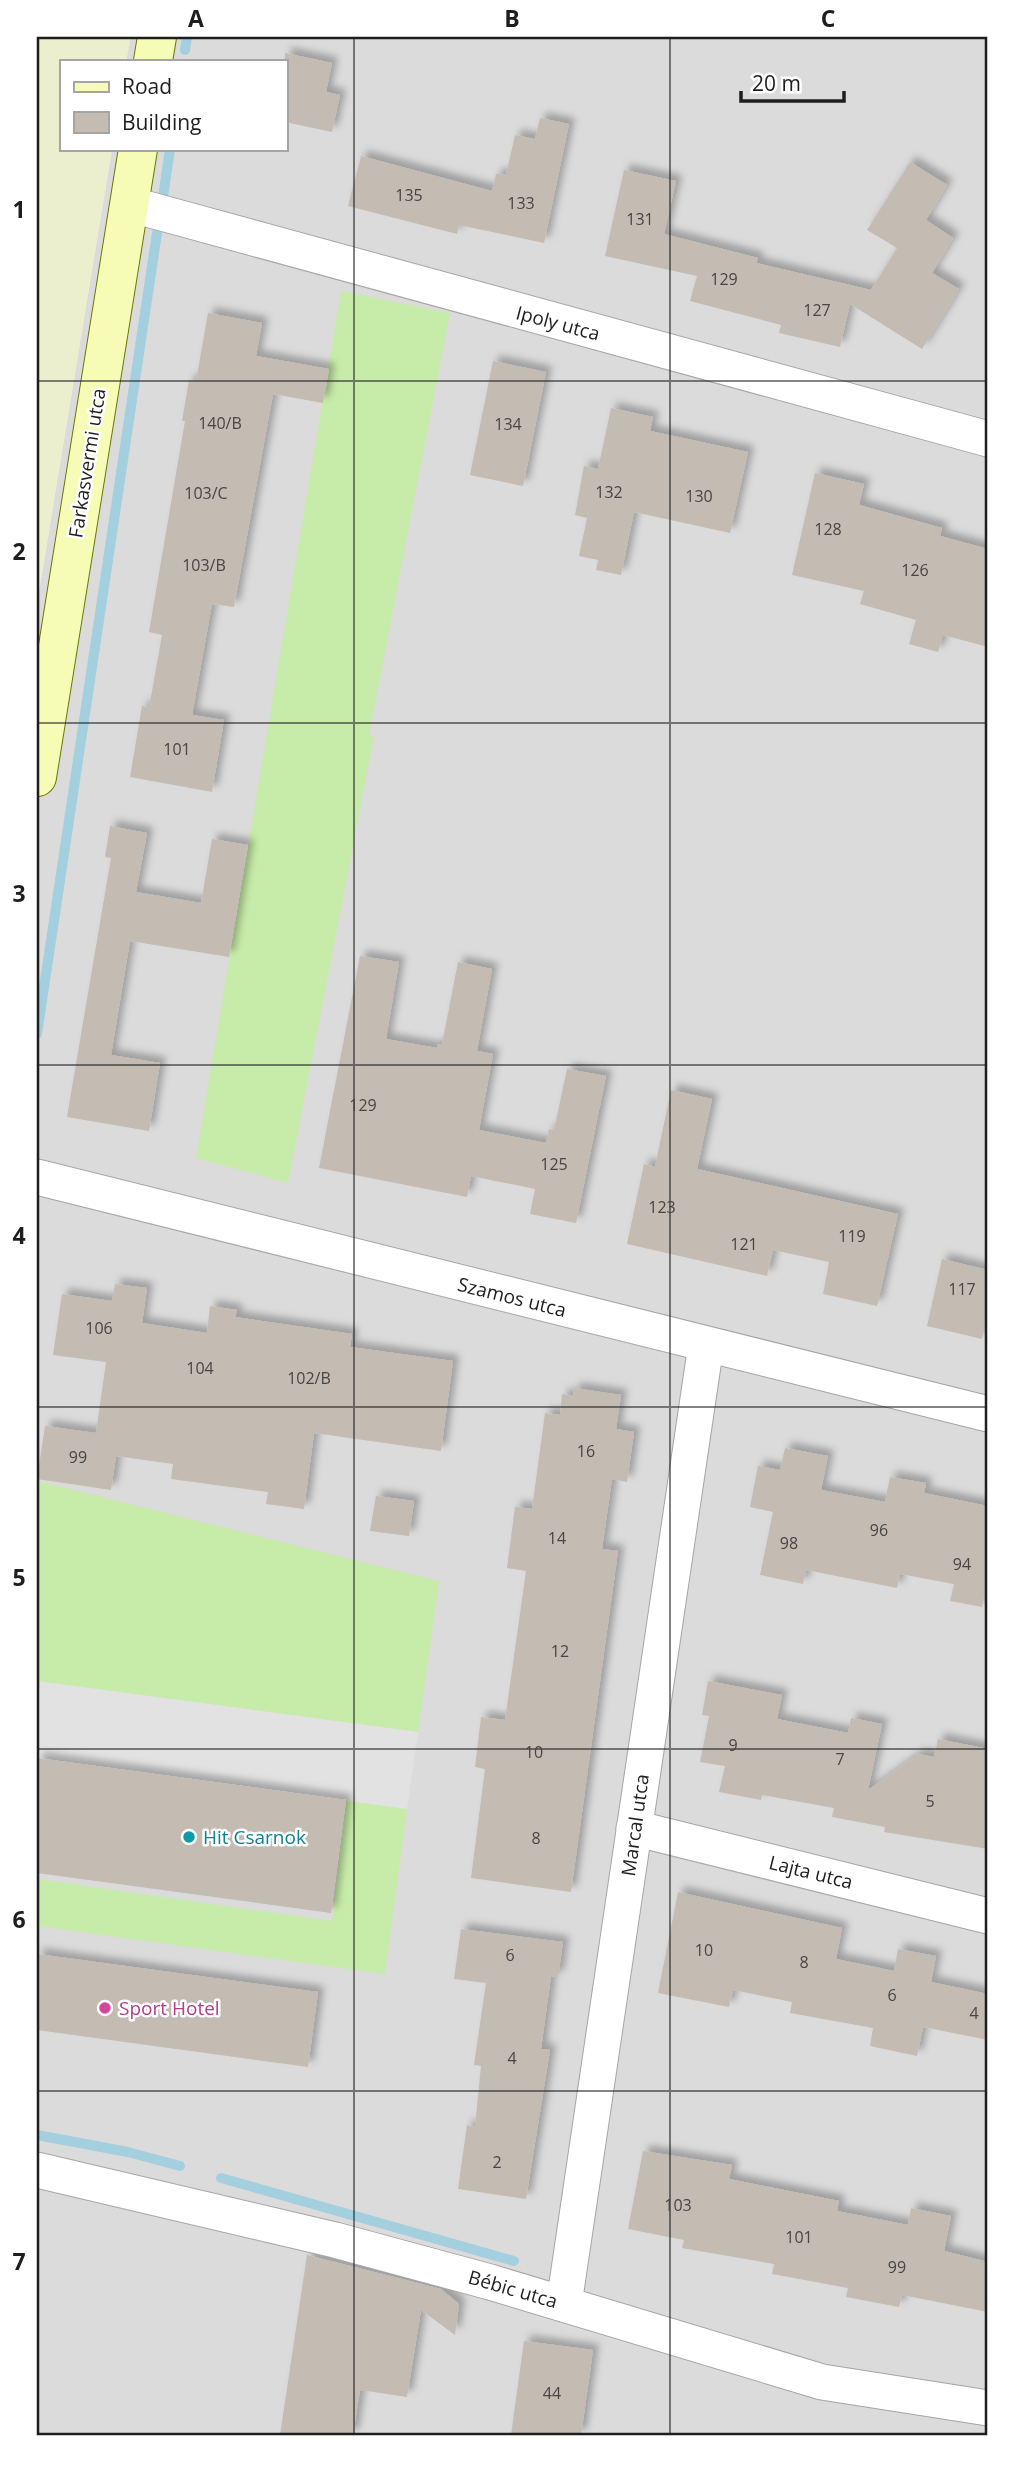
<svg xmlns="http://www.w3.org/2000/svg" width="1025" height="2472" font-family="'Open Sans',sans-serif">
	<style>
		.residential { fill: #dcdbdb }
		.farmland { fill: #ecefce }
		.grass { fill: #c7eba8 }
		.parking { fill: #e2e2e2 }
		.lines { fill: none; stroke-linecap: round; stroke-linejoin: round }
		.stream { stroke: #a3cfde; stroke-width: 10 }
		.building { fill: #c4bbb3; filter: url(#shadow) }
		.street-casing { stroke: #a5a5a5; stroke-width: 37 }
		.secondary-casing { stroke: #697802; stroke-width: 40 }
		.street { stroke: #fff; stroke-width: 35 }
		.secondary { stroke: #f6fbb6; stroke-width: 38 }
		.grid { fill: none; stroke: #1e1e1e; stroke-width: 2; stroke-opacity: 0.55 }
		.culture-dot { fill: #0f9aa8; stroke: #fff; stroke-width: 2.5 }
		.hotel-dot { fill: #d1479c; stroke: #fff; stroke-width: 2.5 }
		.labels { text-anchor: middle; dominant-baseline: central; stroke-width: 5; stroke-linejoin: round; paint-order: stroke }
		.number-label { font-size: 16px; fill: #484543 }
		.street-label { font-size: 19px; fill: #1e1e1e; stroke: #fff }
		.culture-label { font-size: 19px; fill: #0d838f; stroke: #fff; text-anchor: start }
		.hotel-label { font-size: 19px; fill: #b23c85; stroke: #fff; text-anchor: start }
		.neatline { fill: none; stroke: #1e1e1e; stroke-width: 2.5 }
		.grid-label { font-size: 23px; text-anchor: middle; font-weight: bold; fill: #1e1e1e }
	</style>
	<defs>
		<filter id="shadow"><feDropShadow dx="6" dy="-6" stdDeviation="3.5" flood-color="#0004"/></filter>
	</defs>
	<rect width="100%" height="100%" fill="#efece4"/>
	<path class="residential" d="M131 37H988V2435H37V604L112 149H285V61H126Z"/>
	<path class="farmland" d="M37 37H131L126 61H61V149H112L37 604Z"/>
	<g class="grass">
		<path d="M341 291 450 313 369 735 374 737 288 1183 196 1158Z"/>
		<path d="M37 1481 439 1581 418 1732 37 1681Z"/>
		<path d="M346 1800 407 1809 385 1974 37 1926V1879L332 1921Z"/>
	</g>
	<path class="parking" d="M37 1681 418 1732 407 1809 37 1759Z"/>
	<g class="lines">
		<g class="stream">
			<path d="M185 50 187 37"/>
			<path d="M163 197 170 149"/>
			<path d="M37 1034 157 233"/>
			<path d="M37 2135 128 2152 180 2166"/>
			<path d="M221 2178 514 2261"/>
		</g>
	</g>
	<g class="building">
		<path d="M285 53 332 63 326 92 340 95 332 132 285 122Z"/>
		<path d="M540 118 569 124 544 243 459 225 457 234 348 206 361 156 492 191 496 174 506 175 515 135 535 139Z"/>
		<path d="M910 162 947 185 926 220 953 238 932 273 959 289 922 349 850 304 840 347 779 333 781 325 690 301 697 276 605 256 624 170 676 181 664 234 758 258 756 263 871 290 897 248 867 230Z"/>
		<path d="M208 313 262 323 256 356 329 369 323 403 273 394 234 607 212 604 192 715 224 720 212 792 130 777 142 706 149 708 162 635 149 632 185 421H182L189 380 196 381Z"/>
		<path d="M493 361 546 372 523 486 470 475Z"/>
		<path d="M611 408 653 417 650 431 748 452 730 533 634 512 621 575 596 570 598 560 579 556 587 518 575 515 584 466 598 469Z"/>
		<path d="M815 473 864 484 859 505 942 528 940 536 988 549V647L943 635 938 652 909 644 916 620 860 604 864 591 792 575Z"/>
		<path d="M110 826 147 833 136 892 201 903 212 839 248 845 229 957 130 941 111 1055 160 1063 149 1131 67 1117 111 858 105 857Z"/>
		<path d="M360 956 399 962 386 1039 437 1048V1044H442L458 962 492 969 477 1051 493 1054 479 1130 546 1143 549 1129 554 1130 567 1069 606 1076 576 1223 530 1214 535 1189 471 1176 467 1197 319 1168Z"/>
		<path d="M671 1090 712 1099 697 1169 898 1214 877 1306 823 1294 829 1262 773 1250 767 1276 627 1244 644 1164 655 1167Z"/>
		<path d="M942 1259 988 1270V1313L982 1339 927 1326Z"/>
		<path d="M115 1284 147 1288 142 1323 207 1333 210 1306 237 1310 235 1317 352 1334 350 1347 453 1361 441 1451 314 1433 304 1509 266 1504 268 1492 171 1479 173 1464 116 1456 111 1490 37 1479 45 1426 96 1433 106 1362 53 1355 62 1294 112 1301Z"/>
		<path d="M574 1388 621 1395 616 1429 634 1432 627 1482 612 1479 602 1549 618 1551 571 1892 471 1878 485 1769 475 1767 481 1717 505 1720 526 1571 507 1568 515 1507 532 1509 545 1413 560 1415 562 1394 573 1396Z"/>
		<path d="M785 1448 828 1456 821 1490 885 1502 890 1477 926 1483 924 1493 988 1506V1576L982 1607 950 1601 954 1584 900 1574 897 1588 806 1570 803 1584 760 1575 773 1512 750 1507 758 1466 780 1470Z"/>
		<path d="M376 1496 414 1501 409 1536 370 1531Z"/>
		<path d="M708 1681 782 1695 777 1719 848 1733 851 1718 882 1724 868 1790 919 1754 934 1757 938 1739 988 1749V1849L884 1832 885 1827 832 1817 834 1808 762 1795 761 1800 719 1792 725 1766 700 1762 709 1716 702 1715Z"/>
		<path d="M37 1758 346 1800 331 1913 37 1873Z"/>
		<path d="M678 1892 842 1928 836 1959 894 1971 898 1949 936 1956 931 1982 988 1994V2040L923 2027 917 2056 870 2046 873 2028 790 2013 792 2002 733 1990 729 2007 658 1993Z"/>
		<path d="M461 1929 563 1942 558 1977 551 1976 541 2049 550 2050 526 2199 458 2189 467 2125 475 2127 481 2066 474 2065 486 1983 454 1979Z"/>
		<path d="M37 1954 318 1992 308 2067 37 2030Z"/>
		<path d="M643 2151 732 2165 729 2179 839 2201 837 2211 908 2225 911 2208 951 2216 944 2251 988 2262V2312L902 2295 899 2307 846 2297 848 2288 772 2274 774 2264 682 2248 684 2240 628 2229Z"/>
		<path d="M307 2255 441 2289 459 2304 455 2335 421 2310 407 2397 360 2390 353 2435H280Z"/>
		<path d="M524 2341 593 2350 581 2435H511Z"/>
	</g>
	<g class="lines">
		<g class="street-casing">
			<g id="street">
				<path d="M129 204 988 439"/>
				<path d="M37 1177 988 1414"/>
				<path d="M634 1828 988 1916"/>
				<path d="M37 2170 335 2240 490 2282 822 2382 988 2408"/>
				<path d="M564 2304 706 1345"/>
			</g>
		</g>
		<g class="secondary-casing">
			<g id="secondary">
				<path d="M153 61 157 37"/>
				<path d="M37 777 138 149"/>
			</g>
		</g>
		<use href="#street" class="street"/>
		<use href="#secondary" class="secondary"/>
	</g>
	<path class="grid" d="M354 37V2435M670 37V2435M37 381H988M37 723H988M37 1065H988M37 1407H988M37 1749H988M37 2091H988"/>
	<circle class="culture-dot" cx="189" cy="1837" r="7"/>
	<circle class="hotel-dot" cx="105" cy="2008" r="7"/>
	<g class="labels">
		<g class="number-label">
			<text x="409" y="195">135</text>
			<text x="521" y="203">133</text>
			<text x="640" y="219">131</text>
			<text x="724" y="279">129</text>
			<text x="817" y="310">127</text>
			<text x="220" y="423">140/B</text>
			<text x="508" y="424">134</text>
			<text x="609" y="492">132</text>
			<text x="206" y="493">103/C</text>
			<text x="699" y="496">130</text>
			<text x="828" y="529">128</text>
			<text x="204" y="565">103/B</text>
			<text x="915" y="570">126</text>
			<text x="177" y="749">101</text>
			<text x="363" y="1105">129</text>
			<text x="554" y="1164">125</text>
			<text x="662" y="1207">123</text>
			<text x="852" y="1236">119</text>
			<text x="744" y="1244">121</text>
			<text x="962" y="1289">117</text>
			<text x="99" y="1328">106</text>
			<text x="200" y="1368">104</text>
			<text x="309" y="1378">102/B</text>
			<text x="586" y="1451">16</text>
			<text x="78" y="1457">99</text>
			<text x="879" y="1530">96</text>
			<text x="557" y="1538">14</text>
			<text x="789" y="1543">98</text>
			<text x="962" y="1564">94</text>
			<text x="560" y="1651">12</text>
			<text x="733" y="1745">9</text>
			<text x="534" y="1752">10</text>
			<text x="840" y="1759">7</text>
			<text x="930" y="1801">5</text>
			<text x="536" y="1838">8</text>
			<text x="704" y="1950">10</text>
			<text x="510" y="1955">6</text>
			<text x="804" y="1962">8</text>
			<text x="892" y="1995">6</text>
			<text x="974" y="2013">4</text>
			<text x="512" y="2058">4</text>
			<text x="497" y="2162">2</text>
			<text x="678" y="2205">103</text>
			<text x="799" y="2237">101</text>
			<text x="897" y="2267">99</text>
			<text x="552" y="2393">44</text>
		</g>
		<g class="street-label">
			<text transform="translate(558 323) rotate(15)">Ipoly utca</text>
			<text transform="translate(87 463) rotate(-81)">Farkasvermi utca</text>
			<text transform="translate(512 1297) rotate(14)">Szamos utca</text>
			<text transform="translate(635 1825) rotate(-82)">Marcal utca</text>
			<text transform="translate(811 1872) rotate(14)">Lajta utca</text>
			<text transform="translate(513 2289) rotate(16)">Bébic utca</text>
		</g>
		<g class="culture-label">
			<text x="203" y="1837">Hit Csarnok</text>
		</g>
		<g class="hotel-label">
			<text x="119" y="2008">Sport Hotel</text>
		</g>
	</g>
	<rect width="1025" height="2472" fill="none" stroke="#ffffff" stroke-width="77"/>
	<rect x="60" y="60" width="228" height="91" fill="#ffffff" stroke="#a5a5a5" stroke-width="2"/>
	<rect x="74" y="82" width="35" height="10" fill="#f6fbb6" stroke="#a5a5a5" stroke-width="2"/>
	<text x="122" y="94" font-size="21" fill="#1e1e1e">Road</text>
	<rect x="74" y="112" width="35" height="21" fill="#c4bbb3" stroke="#a5a5a5" stroke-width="2"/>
	<text x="122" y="130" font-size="21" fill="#1e1e1e">Building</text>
	<path d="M741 91v10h103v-10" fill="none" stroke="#1e1e1e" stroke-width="3.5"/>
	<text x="752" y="91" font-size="21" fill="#1e1e1e" stroke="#ffffff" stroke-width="5" paint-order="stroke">20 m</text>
	<rect x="38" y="38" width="948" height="2396" class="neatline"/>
	<g class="grid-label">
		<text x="196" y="27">A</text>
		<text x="512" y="27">B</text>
		<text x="828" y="27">C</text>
		<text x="19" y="218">1</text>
		<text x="19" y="560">2</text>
		<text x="19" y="902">3</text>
		<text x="19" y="1244">4</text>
		<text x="19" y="1586">5</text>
		<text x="19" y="1928">6</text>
		<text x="19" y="2270">7</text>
	</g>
</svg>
